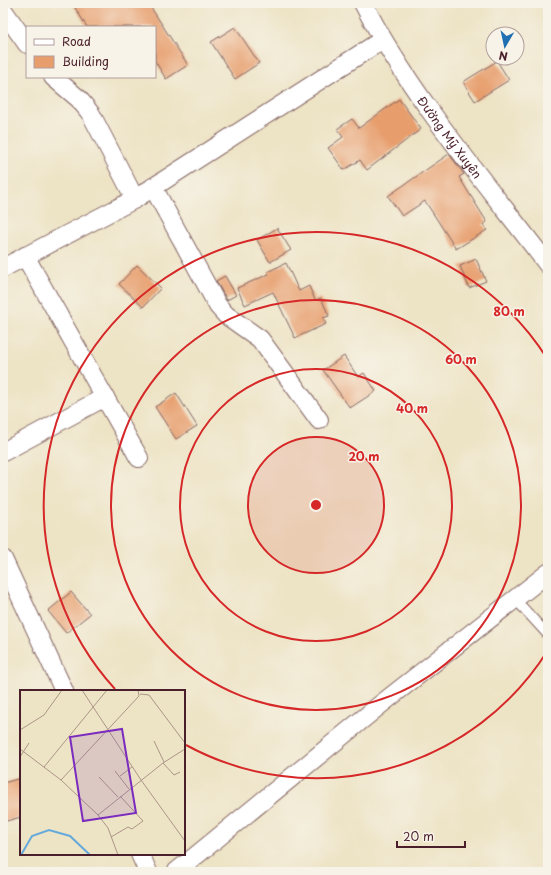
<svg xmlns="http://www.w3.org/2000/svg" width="551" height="875" font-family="'Playpen Sans',sans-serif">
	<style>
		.building { fill: #e79d6c }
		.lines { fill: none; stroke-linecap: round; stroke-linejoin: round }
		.lane-casing { stroke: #836461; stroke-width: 11 }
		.street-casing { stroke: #836461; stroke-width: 20 }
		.lane { stroke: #fff; stroke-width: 9 }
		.street { stroke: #fff; stroke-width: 18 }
		.ring { fill: none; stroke: #d62828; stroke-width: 2 }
		.labels { text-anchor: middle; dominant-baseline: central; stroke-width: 3; stroke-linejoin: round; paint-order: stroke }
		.street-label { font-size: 12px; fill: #4a1f2b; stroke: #f7f3e8 }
		.inset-river { fill: none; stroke: #65aadb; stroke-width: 2 }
		.inset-road { fill: none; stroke: #ac9587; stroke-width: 1 }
		.view { fill: #7b2cbf; fill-opacity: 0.15; stroke: #7b2cbf; stroke-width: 2 }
		.inset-edge { fill: none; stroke: #4a1f2b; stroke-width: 2 }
		.centre { fill: #d62828; stroke: #f7f3e8; stroke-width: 2 }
		.ring-label { font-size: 12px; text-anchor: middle; font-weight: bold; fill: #d62828; stroke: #f7f3e8; stroke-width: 3; stroke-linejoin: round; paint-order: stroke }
	</style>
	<rect width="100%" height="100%" fill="#f7f3e8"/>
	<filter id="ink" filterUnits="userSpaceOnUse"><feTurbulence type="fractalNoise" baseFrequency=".025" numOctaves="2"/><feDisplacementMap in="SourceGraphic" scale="8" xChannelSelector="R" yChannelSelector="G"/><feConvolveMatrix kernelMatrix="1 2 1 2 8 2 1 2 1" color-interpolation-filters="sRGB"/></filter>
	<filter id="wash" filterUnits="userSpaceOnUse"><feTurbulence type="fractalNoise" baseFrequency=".012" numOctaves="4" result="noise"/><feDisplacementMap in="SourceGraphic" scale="16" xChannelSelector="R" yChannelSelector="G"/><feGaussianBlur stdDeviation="0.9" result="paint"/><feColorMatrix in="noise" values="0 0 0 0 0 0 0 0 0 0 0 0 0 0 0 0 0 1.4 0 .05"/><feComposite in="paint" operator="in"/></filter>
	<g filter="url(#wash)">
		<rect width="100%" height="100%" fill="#ede3c5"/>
		<g id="blocks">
			<g class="building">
				<path d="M72 3H148L188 65 166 79 155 61V27H87Z"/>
				<path d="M235 27 259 63 235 79 211 42Z"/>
				<path d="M497 61 509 80 475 101 463 82Z"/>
				<path d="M399 99 421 129 367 170 360 160 344 170 328 148 343 137 337 129 352 119 359 128Z"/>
				<path d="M449 154 464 174 459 177 487 222 483 224 487 230 456 249 425 201 402 216 388 196Z"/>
				<path d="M277 228 291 250 270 262 257 240Z"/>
				<path d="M476 259 486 281 469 288 460 266Z"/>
				<path d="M286 263 299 291 309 286 315 300 321 298 329 316 323 318 326 324 295 338 273 292 245 305 237 288 269 274 267 272Z"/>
				<path d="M137 265 161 288 143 307 119 284Z"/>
				<path d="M225 276 236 295 227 300 216 281Z"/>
				<path d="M344 356 358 377 364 373 376 391 350 408 323 370Z"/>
				<path d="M176 393 197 426 176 439 155 407Z"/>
				<path d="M71 592 90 614 66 633 48 611Z"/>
				<path d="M21 778V817L3 822V783Z"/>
			</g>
		</g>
	</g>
	<g filter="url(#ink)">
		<use href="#blocks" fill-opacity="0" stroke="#836461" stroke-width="1"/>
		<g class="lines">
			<g class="lane-casing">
				<path id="lane" d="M515 599 548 635"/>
			</g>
			<g class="street-casing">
				<g id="street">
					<path id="s1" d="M363 3C410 95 485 182 548 265"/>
					<path d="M3 10 27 44"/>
					<path d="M53 77 79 99 91 114 135 199"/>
					<path d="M153 187 218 306 226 315 260 339 319 420"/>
					<path d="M25 256 139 458"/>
					<path d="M3 268 135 199 382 40"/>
					<path d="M3 452 105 397"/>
					<path d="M3 559 64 691"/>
					<path d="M140 854 148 872"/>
					<path d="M176 872 380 705 548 573"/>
				</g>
			</g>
			<use href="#lane" class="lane"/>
			<use href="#street" class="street"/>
		</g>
	</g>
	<circle cx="316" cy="505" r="68" fill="#d62828" fill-opacity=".12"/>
	<g class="ring">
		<circle cx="316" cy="505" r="68"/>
		<circle cx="316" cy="505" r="136"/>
		<circle cx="316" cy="505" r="205"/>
		<path d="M548 650A273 273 0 0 1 186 745M115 689A273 273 0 1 1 548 360"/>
	</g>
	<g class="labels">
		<g class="street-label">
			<text stroke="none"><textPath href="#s1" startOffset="160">Đường Mỹ Xuyên</textPath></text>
		</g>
	</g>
	<g transform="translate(20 690)">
		<rect width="165" height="165" fill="#ede3c5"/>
		<path class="inset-river" d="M1 165 12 146 29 140 50 146 70 165"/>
		<path class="inset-road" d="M62 0 121 90 165 151M120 4 129 5 165 53M0 40 24 25 42 0M134 51 144 72M0 59 41 90 78 125 88 138 98 165M0 67 9 53M143 73 154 85 160 82M24 77 87 0M95 81 109 99M100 86 112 77M79 87 98 107M41 90 119 6 118 0M78 125 143 73 165 59M91 147 108 137 112 139 123 131 100 106"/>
		<path class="view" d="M102 39 116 123 63 131 50 47Z"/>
		<rect width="165" height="165" class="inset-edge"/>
	</g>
	<circle cx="316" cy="505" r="6" class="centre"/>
	<g class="ring-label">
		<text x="509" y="316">80 m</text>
		<text x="461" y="364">60 m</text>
		<text x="412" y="413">40 m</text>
		<text x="364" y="461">20 m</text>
	</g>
	<rect width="551" height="875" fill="none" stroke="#f7f3e8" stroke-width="16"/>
	<rect x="26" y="26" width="130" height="52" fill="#f7f3e8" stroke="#b29e9c"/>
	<rect x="34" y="39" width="20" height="6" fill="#ffffff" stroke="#b29e9c"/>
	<text x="62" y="46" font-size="12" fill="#4a1f2b">Road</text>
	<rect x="34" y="56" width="20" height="12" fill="#e79d6c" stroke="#b29e9c"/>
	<text x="62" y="66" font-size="12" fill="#4a1f2b">Building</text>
	<g transform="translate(505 46) rotate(189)"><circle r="19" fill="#f7f3e8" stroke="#b29e9c"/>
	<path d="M0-3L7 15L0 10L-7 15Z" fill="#1f6fb2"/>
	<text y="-6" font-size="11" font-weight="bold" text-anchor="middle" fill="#4a1f2b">N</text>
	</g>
	<path d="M397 841v6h68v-6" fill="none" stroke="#4a1f2b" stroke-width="2"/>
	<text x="403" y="841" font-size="12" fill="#4a1f2b" stroke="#f7f3e8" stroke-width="3" paint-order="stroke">20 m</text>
</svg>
